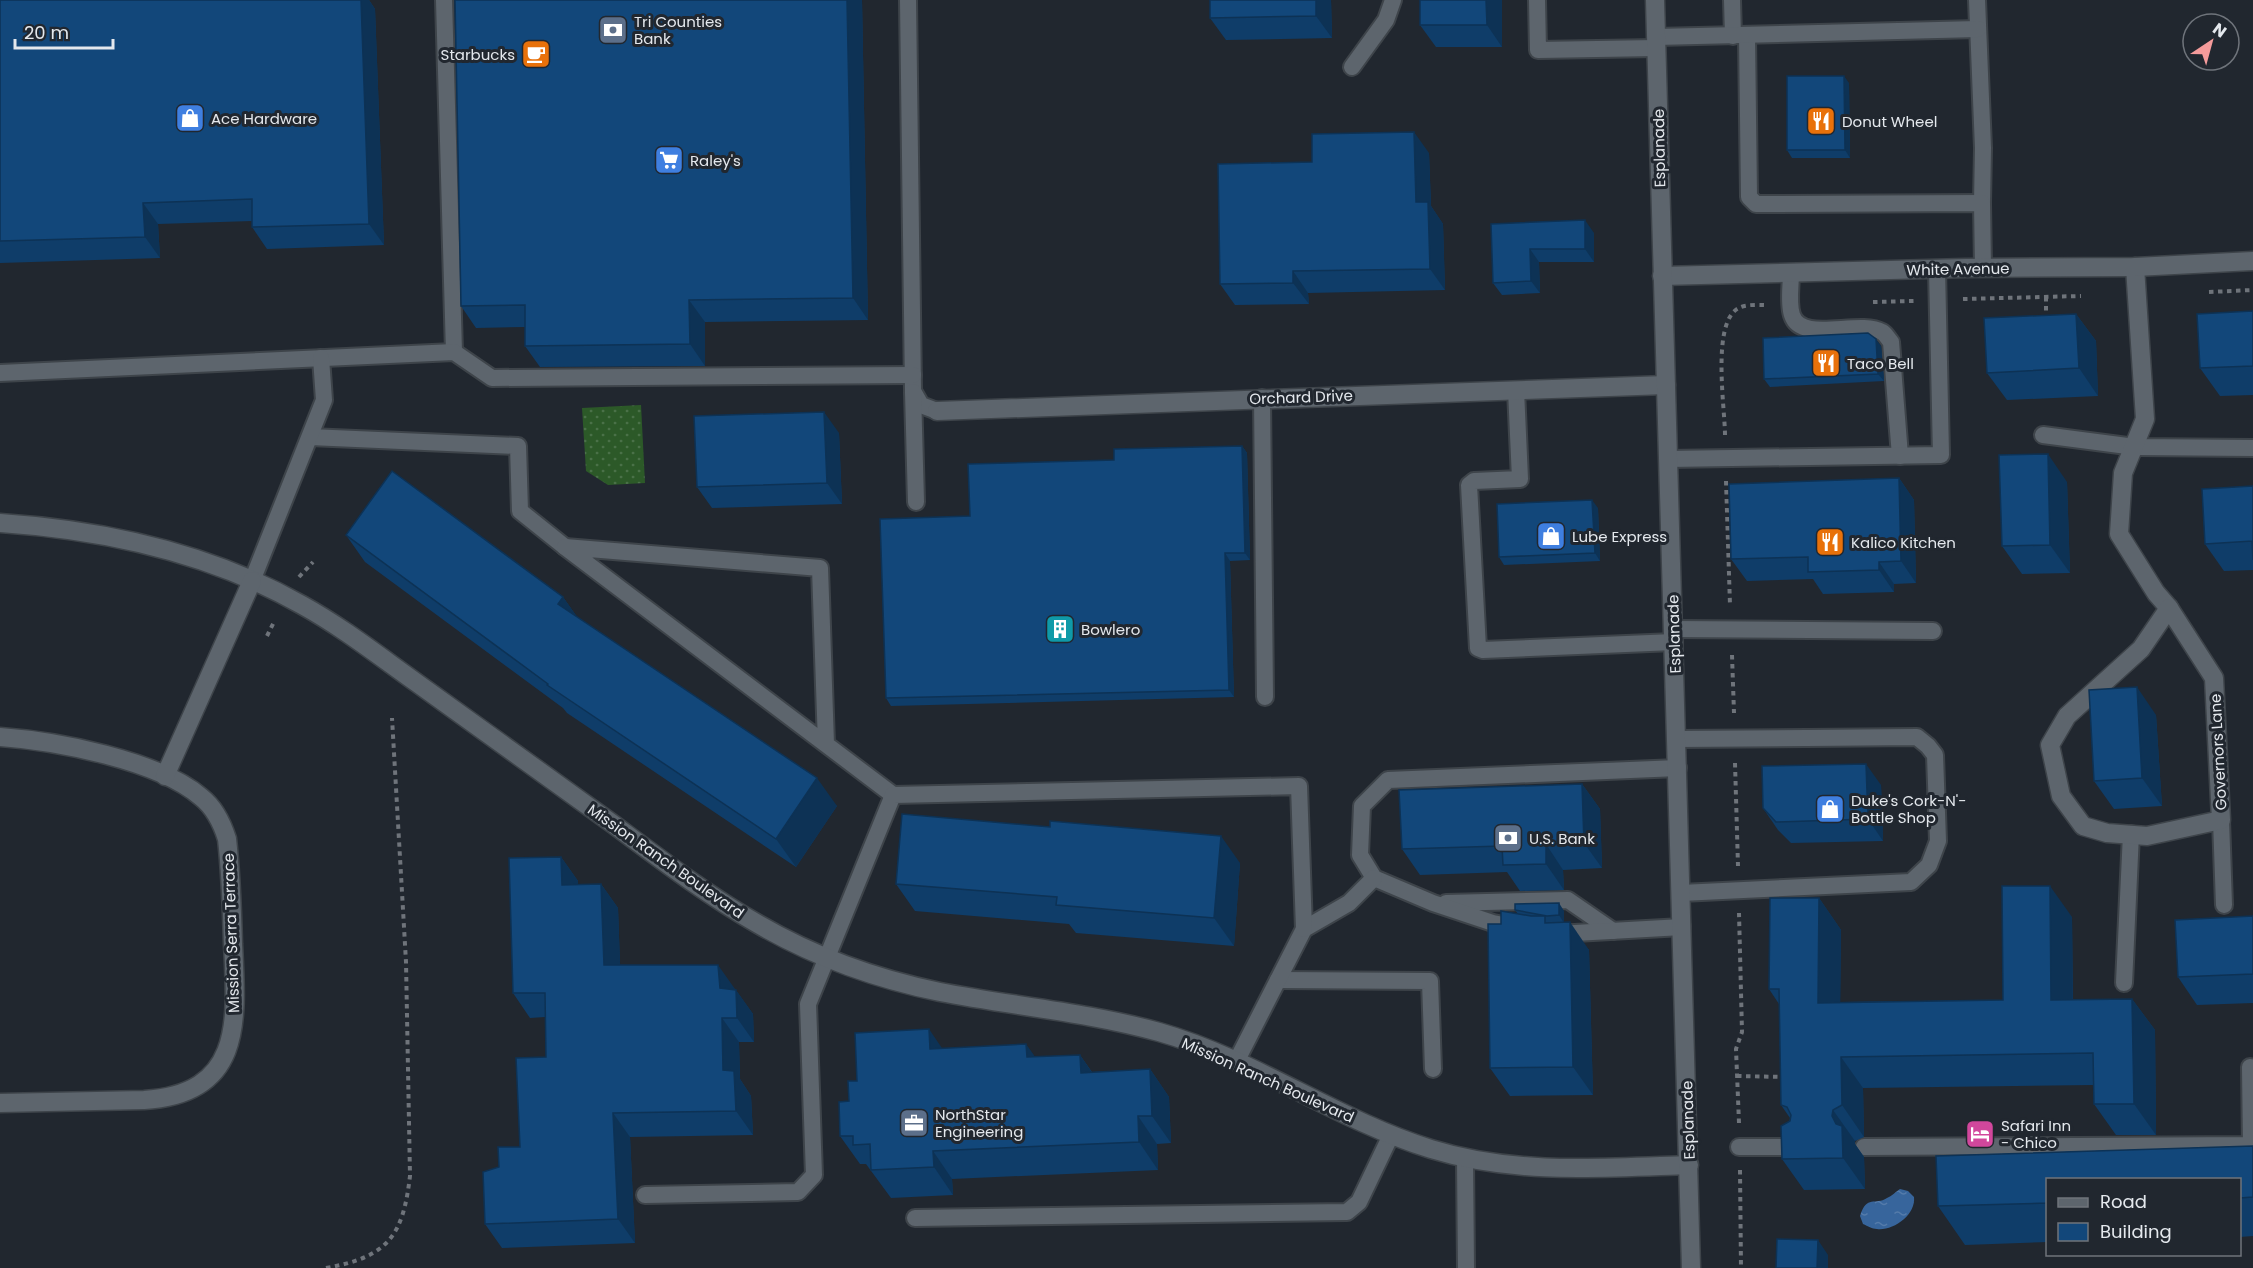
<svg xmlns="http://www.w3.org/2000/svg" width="2253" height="1268" font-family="Poppins,sans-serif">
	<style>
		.park { fill: url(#park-dots) }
		.water { fill: url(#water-ripples) }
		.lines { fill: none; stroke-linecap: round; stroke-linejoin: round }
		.service-casing { stroke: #3e444a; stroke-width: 20 }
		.minor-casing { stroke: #3e444a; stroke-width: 21 }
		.secondary-casing { stroke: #3e444a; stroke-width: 21 }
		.path { stroke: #6f747b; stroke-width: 4; stroke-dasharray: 4.5 4.5; stroke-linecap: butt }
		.service { stroke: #5d656d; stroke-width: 16 }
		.minor { stroke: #5d656d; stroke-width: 18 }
		.secondary { stroke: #5d656d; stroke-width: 18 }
		.wall { fill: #0f3d69 }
		.shaded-wall { fill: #0d3255 }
		.building { fill: #12477a; stroke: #0d3255; stroke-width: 1.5 }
		.labels { text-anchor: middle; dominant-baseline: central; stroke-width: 6; stroke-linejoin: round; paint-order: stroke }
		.poi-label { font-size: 15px; fill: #e4e8ed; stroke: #21272f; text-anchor: start }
		.street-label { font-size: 15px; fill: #e4e8ed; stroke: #21272f }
	</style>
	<defs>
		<pattern id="park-dots" width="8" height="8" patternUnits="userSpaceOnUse" patternTransform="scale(1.5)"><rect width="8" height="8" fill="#2c5928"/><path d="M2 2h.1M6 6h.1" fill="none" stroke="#4a7148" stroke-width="1.8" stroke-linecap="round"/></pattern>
		<pattern id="water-ripples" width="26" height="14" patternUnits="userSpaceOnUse" patternTransform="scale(1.5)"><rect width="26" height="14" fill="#37659c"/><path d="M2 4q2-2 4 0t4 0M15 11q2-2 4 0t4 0" fill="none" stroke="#547baa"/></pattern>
	</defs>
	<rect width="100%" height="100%" fill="#21272f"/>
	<path class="park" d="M641 405 645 483 608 485 586 471 582 408Z"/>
	<path class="water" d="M1900 1189 1908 1191 1914 1197C1916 1215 1893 1231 1877 1229 1872 1229 1868 1226 1863 1224L1860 1216C1867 1194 1875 1206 1887 1198 1892 1196 1895 1192 1900 1189Z"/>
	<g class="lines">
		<g class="service-casing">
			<g id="service">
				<path d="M444 0 454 352"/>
				<path d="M908 0 913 391 921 405 937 411"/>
				<path d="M1537 0 1538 50 1656 48"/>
				<path d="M1732 0 1733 36"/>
				<path d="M1977 0 1983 148 1982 203"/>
				<path d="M1747 36 1749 197 1756 204 1982 203 1983 268"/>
				<path d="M1656 37 1978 29"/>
				<path d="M1352 67 1386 20 1393 0"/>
				<path d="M1791 273C1791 285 1788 303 1792 315 1801 344 1859 319 1882 332 1886 334 1888 339 1891 342L1900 456"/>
				<path d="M0 373 454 352 492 378 913 375"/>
				<path d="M1516 390 1520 479 1474 481 1469 485 1478 648 1483 650 1674 642"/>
				<path d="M913 392 916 502"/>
				<path d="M1262 398 1265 697"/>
				<path d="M2043 435 2135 447 2253 448"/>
				<path d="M310 437 518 446 520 511 565 547"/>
				<path d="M1668 459 1941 455 1937 269"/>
				<path d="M252 581 324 400 321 358"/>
				<path d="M1673 629 1933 631"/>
				<path d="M1676 739 1917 737 1928 746 1935 755 1938 841 1929 865 1911 882 1681 893"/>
				<path d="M826 744 820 568 565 547 893 795"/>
				<path d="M2221 820 2224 905"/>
				<path d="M1446 903 1568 900 1613 931"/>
				<path d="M1520 928 1493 923 1433 903 1374 878 1360 855 1362 806 1388 780 1678 768"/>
				<path d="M1557 934 1682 927"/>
				<path d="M1278 980 1430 981 1433 1069"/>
				<path d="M2124 983 2131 834"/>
				<path d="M1236 1062 1304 929 1349 903 1374 878"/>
				<path d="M1739 1147H1803"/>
				<path d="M1864 1147 2251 1145 2250 1067"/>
				<path d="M1465 1159 1466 1268"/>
				<path d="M645 1195 798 1192 814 1175 808 1004 893 795 1299 786 1304 929"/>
				<path d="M915 1218 1347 1212 1359 1202 1391 1135"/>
			</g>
		</g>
		<g class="minor-casing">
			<g id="minor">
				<path d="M2135 267 2145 419 2123 473 2119 534 2156 593 2169 608"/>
				<path d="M1662 276 1965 268 2135 267 2253 261"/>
				<path d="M937 411 1666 385"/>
				<path d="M0 523C105 530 210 553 302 605 342 627 379 656 417 683 483 730 547 777 613 824 660 859 707 895 758 924 813 956 877 979 940 992 1012 1006 1087 1012 1159 1032 1254 1059 1337 1120 1431 1149 1515 1175 1602 1168 1689 1165"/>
				<path d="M2169 608 2214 678 2221 820 2147 836 2107 833 2083 826 2061 796 2050 745 2067 716 2141 649Z"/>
				<path d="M0 737C56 741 158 760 201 797 215 808 222 823 227 839 231 874 232 909 233 944 237 1022 243 1094 144 1100L0 1103"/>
				<path d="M165 776 252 581"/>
			</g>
		</g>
		<g class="secondary-casing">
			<path id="secondary" d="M1655 0 1691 1268"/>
		</g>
		<g class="path">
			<path d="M2209 292 2253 290"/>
			<path d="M2046 297V320"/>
			<path d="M1963 299 2081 296"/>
			<path d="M1873 302 1914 301"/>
			<path d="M1725 435C1725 408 1711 321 1739 308 1746 304 1758 305 1767 305"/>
			<path d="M1726 481 1730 605"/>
			<path d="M299 577 313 562"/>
			<path d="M267 636 275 620"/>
			<path d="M1732 655 1734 713"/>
			<path d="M1735 763 1738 866"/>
			<path d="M1737 1076 1785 1077"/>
			<path d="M1739 1123 1736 1049 1742 1032 1739 913"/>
			<path d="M1740 1170 1741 1268"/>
			<path d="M326 1268C388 1257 403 1236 410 1176L406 962 392 718"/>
		</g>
		<use href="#service" class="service"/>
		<use href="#minor" class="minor"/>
		<use href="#secondary" class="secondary"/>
	</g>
	<g class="wall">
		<path d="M0 0H369L375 9 384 245 267 249 252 227V221L158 224 160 258 0 263Z"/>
		<path d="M455 0H862L868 320 705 322V366L540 367 525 346V327L476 328 461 306Z"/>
		<path d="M1210 0H1331L1332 38 1226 40 1210 18Z"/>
		<path d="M1502 0V47H1436L1420 25Z"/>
		<path d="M1849 83 1850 158H1792L1787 150Z"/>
		<path d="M1429 153 1431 206 1443 224 1445 290 1308 293 1309 304 1235 305 1220 284 1312 162Z"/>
		<path d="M1491 224 1594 233V262H1539L1540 293 1502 295 1493 283Z"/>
		<path d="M2253 311V395L2220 396 2200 368Z"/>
		<path d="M2076 314 2096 341 2098 396 2007 400 1987 373Z"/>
		<path d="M1881 346 1884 381 1770 387 1764 379Z"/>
		<path d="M839 433 842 504 712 508 697 487Z"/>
		<path d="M1242 446 1247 453 1250 560 1230 561 1234 697 891 706 886 698 970 516 1114 460Z"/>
		<path d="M1899 478 1914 500 1916 583 1894 584V592L1823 594 1813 579 1747 581 1731 559Z"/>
		<path d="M2067 482 2070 573 2022 574 2002 546Z"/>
		<path d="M2253 486V570L2224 571 2205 544Z"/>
		<path d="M1598 508 1600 561 1504 565 1499 557Z"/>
		<path d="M346 535 563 597 577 617 837 806 796 867 567 713 563 708 365 562Z"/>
		<path d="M2156 715 2162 806 2114 809 2094 781Z"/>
		<path d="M1582 784 1600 809 1602 868 1563 870 1564 890 1520 891 1507 872 1420 875 1402 849Z"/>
		<path d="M1881 785 1883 841 1791 843 1778 830 1763 808Z"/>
		<path d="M1050 827 1240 863 1234 946 1076 933 1069 924 915 911 896 884Z"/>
		<path d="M561 857 578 881V884H601L618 908 620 965 735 989 753 1014 754 1042H739L740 1079 751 1096 753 1135 630 1137 635 1243 502 1248 485 1224 499 1167 520 1147 546 1057 545 1017 530 1018 513 993Z"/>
		<path d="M1819 898 1841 930 1840 1002 2003 1000 2072 917 2073 1000 2132 999 2155 1030 2156 1135H2116L2094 1104 2093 1085 1863 1088 1864 1137 1855 1141V1144L1864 1157 1865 1189 1804 1190 1782 1159 1790 1118 1781 1105 1779 1004 1769 989Z"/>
		<path d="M1515 910 1564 911V922L1589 950 1593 1095 1510 1096 1490 1068 1501 924 1518 914Z"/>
		<path d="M2253 916V1003L2197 1005 2178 977Z"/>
		<path d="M942 1048 1035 1057 1080 1055 1092 1072 1150 1069 1169 1097 1171 1143 1157 1144 1158 1170 952 1179 953 1195 891 1198 866 1164H860L840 1136 857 1081Z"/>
		<path d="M2253 1146V1236L2240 1237V1179H2048V1242L1965 1245 1938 1206 1936 1156Z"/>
	</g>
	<g class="shaded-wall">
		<path d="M361 0H369L375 9 384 245 369 224Z"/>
		<path d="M847 0H862L868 320 853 298Z"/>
		<path d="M1316 0H1331L1332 38 1316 16Z"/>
		<path d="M1486 0H1502V47L1487 25Z"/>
		<path d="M1844 76 1849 83 1850 158 1845 150Z"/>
		<path d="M1414 132 1429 153 1431 206 1443 224 1445 290 1430 269 1416 202Z"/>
		<path d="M143 203 158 224 160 258 145 237Z"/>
		<path d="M1585 220 1594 233V262L1585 249Z"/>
		<path d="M1530 249 1539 262 1540 293 1531 281Z"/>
		<path d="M1293 271 1308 293 1309 304 1293 283Z"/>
		<path d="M689 300 705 322V366L690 344Z"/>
		<path d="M2076 314 2096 341 2098 396 2079 368Z"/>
		<path d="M1876 339 1881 346 1884 381 1878 374Z"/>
		<path d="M824 412 839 433 842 504 827 483Z"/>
		<path d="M1242 446 1247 453 1250 560 1245 553Z"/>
		<path d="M2048 454 2067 482 2070 573 2050 545Z"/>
		<path d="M1899 478 1914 500 1916 583 1901 561Z"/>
		<path d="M1592 500 1598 508 1600 561 1595 553Z"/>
		<path d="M1225 553 1230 561 1234 697 1229 690Z"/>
		<path d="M1879 562 1894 584V592L1879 570Z"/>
		<path d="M563 597 583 625 558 604Z"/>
		<path d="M2137 687 2156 715 2162 806 2142 778Z"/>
		<path d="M1866 764 1881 785 1883 841 1868 819Z"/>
		<path d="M817 778 837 806 796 867 776 839Z"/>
		<path d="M1582 784 1600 809 1602 868 1584 843Z"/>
		<path d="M1221 836 1240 863 1234 946 1214 918Z"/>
		<path d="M1546 844 1563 870 1564 890 1546 864Z"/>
		<path d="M561 857 578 881 579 909 562 885Z"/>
		<path d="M601 884 618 908 621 989 604 965Z"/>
		<path d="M2050 886 2072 917 2073 1031 2051 1000Z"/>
		<path d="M1819 898 1841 930 1840 1034 1818 1003Z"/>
		<path d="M1559 903 1564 911V923L1559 915Z"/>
		<path d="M1570 922 1589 950 1593 1095 1573 1067Z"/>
		<path d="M718 965 735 989 737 1003 736 990 753 1014 754 1042 737 1018 720 988Z"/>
		<path d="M2132 999 2155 1030 2156 1135 2134 1104Z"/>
		<path d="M722 1018 739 1042 740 1079 751 1096 753 1135 736 1111 723 1070Z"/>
		<path d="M929 1029 948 1057 930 1049Z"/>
		<path d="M1026 1044 1046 1072 1027 1057Z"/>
		<path d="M1080 1055 1099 1083 1081 1073Z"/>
		<path d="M1841 1057 1863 1088 1864 1137 1842 1105Z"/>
		<path d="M1150 1069 1169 1097 1171 1143 1152 1116Z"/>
		<path d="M1833 1110 1855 1141V1144L1864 1157 1865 1189 1843 1158 1832 1116Z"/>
		<path d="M613 1113 630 1137 635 1243 618 1219Z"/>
		<path d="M1138 1116 1157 1144 1158 1170 1139 1142Z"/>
		<path d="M933 1151 952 1179 953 1195 934 1167Z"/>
		<path d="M1818 1240 1828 1255V1268H1817Z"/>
	</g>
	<g class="building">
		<path d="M0 0H361L369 224 252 227V199L143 203 145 237 0 241Z"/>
		<path d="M455 0H847L853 298 689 300 690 344 525 346V305L461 306Z"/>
		<path d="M1210 0H1316V16L1210 18Z"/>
		<path d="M1420 0H1486L1487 25H1420Z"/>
		<path d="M1787 76H1844L1845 150H1787Z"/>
		<path d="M1414 132 1416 202H1428L1430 269 1293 271V283L1220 284 1218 164 1312 162V134Z"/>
		<path d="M1585 220V249H1530L1531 281 1493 283 1491 224Z"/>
		<path d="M2253 311V366L2200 368 2197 314Z"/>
		<path d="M2076 314 2079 368 1987 373 1984 318Z"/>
		<path d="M1868 333 1876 339 1878 374 1764 379 1763 338Z"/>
		<path d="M824 412 827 483 697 487 694 416Z"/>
		<path d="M1242 446 1245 553H1225L1229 690 886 698 880 519 970 516 968 464 1114 460V449Z"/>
		<path d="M2048 454 2050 545 2002 546 1999 455Z"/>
		<path d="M392 471 563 597 558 604 817 778 776 839 547 685 548 684 346 535Z"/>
		<path d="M1899 478 1901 561 1879 562V570L1808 572V557L1731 559 1729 484Z"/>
		<path d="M2253 486V560L2252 541 2205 544 2202 489Z"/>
		<path d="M1592 500 1595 553 1499 557 1497 504Z"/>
		<path d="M2137 687 2142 778 2094 781 2089 690Z"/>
		<path d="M1866 764 1868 819 1776 822 1763 808 1762 766Z"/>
		<path d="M1582 784 1584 843 1546 844V864L1503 865 1502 846 1402 849 1399 790Z"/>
		<path d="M902 814 1050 827V821L1221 836 1214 918 1056 905 1057 897 896 884Z"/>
		<path d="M561 857 562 885 601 884 604 965H718L720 988 736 990 737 1018H722L723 1070 734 1071 736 1111 613 1113 618 1219 485 1224 483 1172 499 1167 498 1147H520L516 1058 546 1057 545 993H513L509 858Z"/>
		<path d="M2002 886H2050L2051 1000 2132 999 2134 1104H2094L2093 1053 1841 1057 1842 1105 1833 1110 1832 1116 1836 1124 1842 1126 1843 1158 1782 1159 1781 1126 1790 1121 1791 1115 1787 1107 1781 1105 1779 989H1769L1770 898H1819L1818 1003 2003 1000Z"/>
		<path d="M1559 903V915L1547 916 1515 910V904Z"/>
		<path d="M1501 911 1531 916H1545V923L1570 922 1573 1067 1490 1068 1488 924H1501Z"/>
		<path d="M2253 916V974L2178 977 2175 920Z"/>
		<path d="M929 1029 930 1049 1026 1044 1027 1057 1080 1055 1081 1073 1150 1069 1152 1116H1138L1139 1142 933 1151 934 1167 871 1170 870 1144 853 1145V1136H840L839 1102 849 1101 848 1081H857L855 1033Z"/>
		<path d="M2253 1146V1197L2240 1198V1179H2048V1203L1938 1206 1936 1156Z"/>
		<path d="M1777 1239 1818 1240 1817 1268H1776Z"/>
	</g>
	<defs>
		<g id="bank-square" transform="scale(1.5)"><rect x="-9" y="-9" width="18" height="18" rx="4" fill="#5c6f8a" stroke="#21272f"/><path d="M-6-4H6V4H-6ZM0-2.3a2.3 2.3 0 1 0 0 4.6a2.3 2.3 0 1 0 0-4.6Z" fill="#fff"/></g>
		<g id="cafe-square" transform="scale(1.5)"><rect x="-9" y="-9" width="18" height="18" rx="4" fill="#e8710a" stroke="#21272f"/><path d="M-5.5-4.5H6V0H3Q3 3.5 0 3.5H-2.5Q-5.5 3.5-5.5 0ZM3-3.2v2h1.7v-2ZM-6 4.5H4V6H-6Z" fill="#fff"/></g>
		<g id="shop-square" transform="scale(1.5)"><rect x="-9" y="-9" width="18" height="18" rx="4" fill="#3f7fe0" stroke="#21272f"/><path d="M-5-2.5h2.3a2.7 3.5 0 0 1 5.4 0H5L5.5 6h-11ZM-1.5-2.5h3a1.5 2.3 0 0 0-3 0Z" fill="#fff"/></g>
		<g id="restaurant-square" transform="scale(1.5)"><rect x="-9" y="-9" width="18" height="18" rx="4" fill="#e8710a" stroke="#21272f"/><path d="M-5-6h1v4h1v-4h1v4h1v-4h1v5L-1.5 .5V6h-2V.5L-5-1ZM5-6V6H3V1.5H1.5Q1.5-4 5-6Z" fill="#fff"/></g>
		<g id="supermarket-square" transform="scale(1.5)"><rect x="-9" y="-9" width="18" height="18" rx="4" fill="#3f7fe0" stroke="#21272f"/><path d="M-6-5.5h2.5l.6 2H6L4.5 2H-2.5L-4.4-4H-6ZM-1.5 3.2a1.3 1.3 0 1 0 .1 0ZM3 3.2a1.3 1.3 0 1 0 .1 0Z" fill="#fff"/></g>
		<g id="building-square" transform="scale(1.5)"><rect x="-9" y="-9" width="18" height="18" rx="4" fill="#0f9aa8" stroke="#21272f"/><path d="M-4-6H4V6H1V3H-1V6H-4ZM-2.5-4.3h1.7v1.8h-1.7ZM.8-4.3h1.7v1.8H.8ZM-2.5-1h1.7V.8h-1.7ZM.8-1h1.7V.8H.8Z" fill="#fff"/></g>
		<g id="office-square" transform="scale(1.5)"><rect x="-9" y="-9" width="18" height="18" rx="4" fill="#5c6f8a" stroke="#21272f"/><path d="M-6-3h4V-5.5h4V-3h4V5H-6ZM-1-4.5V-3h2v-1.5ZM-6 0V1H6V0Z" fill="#fff"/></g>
		<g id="hotel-square" transform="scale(1.5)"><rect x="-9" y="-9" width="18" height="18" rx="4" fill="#d1479c" stroke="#21272f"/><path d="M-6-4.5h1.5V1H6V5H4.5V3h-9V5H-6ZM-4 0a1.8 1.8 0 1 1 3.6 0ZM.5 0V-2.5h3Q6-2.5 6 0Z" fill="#fff"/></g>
	</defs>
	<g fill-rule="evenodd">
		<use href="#bank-square" x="613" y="30"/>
		<use href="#cafe-square" x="536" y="54"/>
		<use href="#shop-square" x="190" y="118"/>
		<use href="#restaurant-square" x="1821" y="121"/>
		<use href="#supermarket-square" x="669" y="160"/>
		<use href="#restaurant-square" x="1826" y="363"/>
		<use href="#shop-square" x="1551" y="536"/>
		<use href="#restaurant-square" x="1830" y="542"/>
		<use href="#building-square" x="1060" y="629"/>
		<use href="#shop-square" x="1830" y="809"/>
		<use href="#bank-square" x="1508" y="838"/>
		<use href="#office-square" x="914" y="1123"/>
		<use href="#hotel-square" x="1980" y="1134"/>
	</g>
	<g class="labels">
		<g class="poi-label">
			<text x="634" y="21">Tri Counties<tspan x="634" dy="17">Bank</tspan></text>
			<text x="515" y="54" text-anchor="end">Starbucks</text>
			<text x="211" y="118">Ace Hardware</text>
			<text x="1842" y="121">Donut Wheel</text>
			<text x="690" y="160">Raley's</text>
			<text x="1847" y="363">Taco Bell</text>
			<text x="1572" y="536">Lube Express</text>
			<text x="1851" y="542">Kalico Kitchen</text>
			<text x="1081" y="629">Bowlero</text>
			<text x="1851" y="800">Duke's Cork-N'-<tspan x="1851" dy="17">Bottle Shop</tspan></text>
			<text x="1529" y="838">U.S. Bank</text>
			<text x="935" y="1114">NorthStar<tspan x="935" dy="17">Engineering</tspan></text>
			<text x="2001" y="1125">Safari Inn<tspan x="2001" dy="17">- Chico</tspan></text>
		</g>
		<g class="street-label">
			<text transform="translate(1659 148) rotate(-91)">Esplanade</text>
			<text transform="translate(1958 269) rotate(-1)">White Avenue</text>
			<text transform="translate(1301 397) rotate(-2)">Orchard Drive</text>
			<text transform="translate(1674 634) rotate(-92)">Esplanade</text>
			<text transform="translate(2218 752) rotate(-93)">Governors Lane</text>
			<text transform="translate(666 861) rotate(35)">Mission Ranch Boulevard</text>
			<text transform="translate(231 933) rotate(-92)">Mission Serra Terrace</text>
			<text transform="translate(1268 1080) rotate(24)">Mission Ranch Boulevard</text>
			<text transform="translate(1688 1120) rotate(-92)">Esplanade</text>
		</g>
	</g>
	<rect x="2046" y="1178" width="195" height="78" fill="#21272f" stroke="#6f747b" stroke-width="1.5"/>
	<rect x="2058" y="1198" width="30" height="9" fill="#5d656d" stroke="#6f747b" stroke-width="1.5"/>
	<text x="2100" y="1208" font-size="18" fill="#e4e8ed">Road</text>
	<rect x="2058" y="1223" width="30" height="18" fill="#12477a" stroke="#6f747b" stroke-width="1.5"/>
	<text x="2100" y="1238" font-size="18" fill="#e4e8ed">Building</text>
	<g transform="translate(2211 42) rotate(36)"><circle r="28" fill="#21272f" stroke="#6f747b" stroke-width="1.5"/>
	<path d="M0-4.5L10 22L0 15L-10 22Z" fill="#f59b9b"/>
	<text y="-9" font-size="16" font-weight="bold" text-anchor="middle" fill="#e4e8ed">N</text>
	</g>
	<path d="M15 39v9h98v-9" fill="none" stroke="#e4e8ed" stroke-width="3"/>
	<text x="24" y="39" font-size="18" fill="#e4e8ed" stroke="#21272f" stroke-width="4.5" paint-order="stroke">20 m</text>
</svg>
